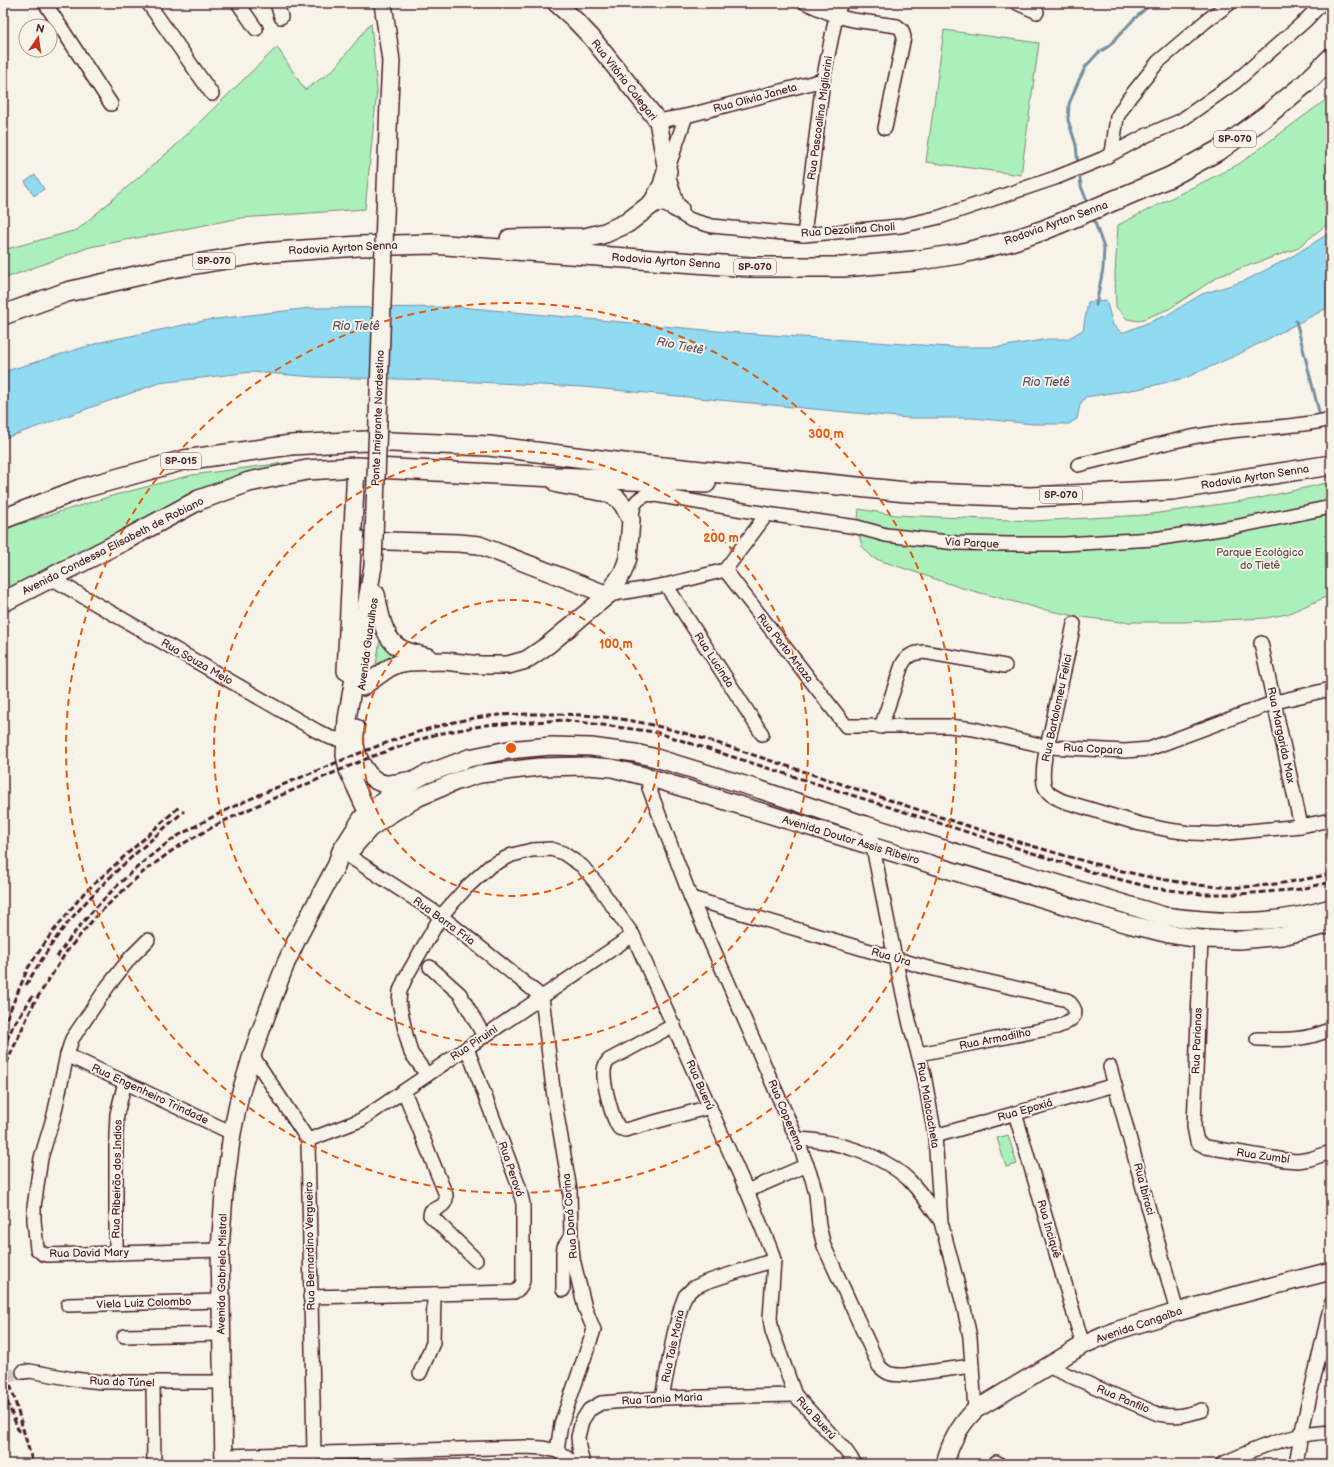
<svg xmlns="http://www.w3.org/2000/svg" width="1334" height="1467" font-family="'Balsamiq Sans',sans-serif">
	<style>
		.green { fill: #abf0bb; stroke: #7a8873 }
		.water { fill: #90daf2; stroke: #748fa2 }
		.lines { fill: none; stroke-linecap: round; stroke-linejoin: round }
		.stream { stroke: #748fa2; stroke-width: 3 }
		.minor-tunnel { stroke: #d4c9c2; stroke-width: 13; stroke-dasharray: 13 6; stroke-linecap: butt }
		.minor-casing { stroke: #4a1f2b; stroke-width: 16 }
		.major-casing { stroke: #4a1f2b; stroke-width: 20 }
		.highway-casing { stroke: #4a1f2b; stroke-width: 22 }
		.minor { stroke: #f7f3e8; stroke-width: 13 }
		.major { stroke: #f7f3e8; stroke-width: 17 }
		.highway { stroke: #f7f3e8; stroke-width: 19 }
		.rail { stroke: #4a1f2b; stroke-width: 3; stroke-dasharray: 6 3; stroke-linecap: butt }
		.major-bridge-casing { stroke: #4a1f2b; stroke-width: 20; stroke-linecap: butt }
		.major-bridge { stroke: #f7f3e8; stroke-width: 17 }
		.ring { fill: none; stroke: #e8590c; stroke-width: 2; stroke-dasharray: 7 5 }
		.labels { text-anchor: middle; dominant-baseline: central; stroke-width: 4; stroke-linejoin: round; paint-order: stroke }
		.shield { fill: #f7f3e8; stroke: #7e5f64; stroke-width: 1 }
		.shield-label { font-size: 10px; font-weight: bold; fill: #4a1f2b }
		.street-label { font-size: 11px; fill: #4a1f2b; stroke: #f7f3e8 }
		.park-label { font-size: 11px; fill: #62534f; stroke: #f7f3e8 }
		.water-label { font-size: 12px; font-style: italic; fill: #5c4e5d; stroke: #f7f3e8 }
		.centre { fill: #e8590c; stroke: #f7f3e8; stroke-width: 2 }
		.ring-label { font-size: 12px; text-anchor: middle; font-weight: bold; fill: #e8590c; stroke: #f7f3e8; stroke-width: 4; stroke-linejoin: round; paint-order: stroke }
	</style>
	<rect width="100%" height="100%" fill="#f7f3e8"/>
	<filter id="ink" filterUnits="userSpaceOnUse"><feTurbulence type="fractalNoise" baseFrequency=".025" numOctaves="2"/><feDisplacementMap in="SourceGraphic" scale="8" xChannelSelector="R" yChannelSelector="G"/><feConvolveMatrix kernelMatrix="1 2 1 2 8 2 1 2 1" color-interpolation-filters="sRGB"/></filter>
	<g filter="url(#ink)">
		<g class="green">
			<path d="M371 23 377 91 365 209 241 218 90 247 3 279V250L77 230 173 148 277 47 305 90 333 70Z"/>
			<path d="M944 30 1039 43 1021 175 926 162Z"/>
			<path d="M1331 96V221L1296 249 1219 276 1169 309 1138 321 1127 319 1116 307 1115 275 1118 225 1239 164Z"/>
			<path d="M291 462 216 485 3 594V531L13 526 115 495 192 475Z"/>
			<path d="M1331 482V593L1326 597 1287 614 1266 618 1182 622H1120L1075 616 1041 609 962 588 873 558 862 546 857 527 859 509 895 515 1033 521 1145 515 1256 499Z"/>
			<path d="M381 633 400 656 375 671Z"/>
			<path d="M1008 1135 1017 1164 1006 1167 997 1138Z"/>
		</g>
		<g class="water">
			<path d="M35 175 44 189 34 196 25 182Z"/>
			<path d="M1331 232V306L1239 354 1185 378 1138 389 1085 397 1080 405 1077 419 1069 424H1033L973 418H908L583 387 433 380 315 377 251 372 159 383 3 439V372L101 342 208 320 310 308 460 307 727 332 950 347H1000L1049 339H1067L1083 330 1088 302 1106 300 1113 325 1122 333 1167 315 1202 294 1244 281 1291 257Z"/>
		</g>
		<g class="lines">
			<g class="stream">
				<path d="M1078 164 1076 145 1068 120 1069 104 1079 80 1086 66 1098 53 1109 46 1133 20 1152 3"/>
				<path d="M1079 171 1081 186 1088 204"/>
				<path d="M1093 217 1104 248 1103 269 1096 305"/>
				<path d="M1296 321 1319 412"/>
			</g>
			<path class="minor-tunnel" d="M3 1378 23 1372"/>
			<g class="minor-casing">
				<g id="minor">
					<path d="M45 3 111 104"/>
					<path d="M148 3 212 94"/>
					<path d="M238 3 256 29"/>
					<path d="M277 3 281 17"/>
					<path d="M806 3 836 16 853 20 897 26 902 30 904 37 885 128"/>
					<path d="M1017 3 1037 12"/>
					<path d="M686 116 667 171 679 209 684 216 691 220 712 226 804 235 901 226 940 217 1055 178 1102 159 1147 135 1180 121 1234 83 1305 21 1322 3"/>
					<path d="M658 121 686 116 823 80"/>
					<path d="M1112 153 1117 117 1129 98 1158 62 1206 21 1230 3"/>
					<path d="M804 235 823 80 836 16 841 3"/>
					<path d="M1078 465C1122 455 1165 441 1209 434 1249 427 1292 429 1331 419"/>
					<path d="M631 520C634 505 633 500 649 494L767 514 857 527 886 535 956 543 1010 544H1064L1154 539 1234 527 1331 507"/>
					<path d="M725 570 846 726H949L974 729 1048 747 1125 751 1149 749 1275 702 1331 689"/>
					<path d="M51 578 317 731 331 738 345 740"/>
					<path d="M666 585 762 734"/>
					<path d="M608 595 666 585 725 570 767 514"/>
					<path d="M1074 624C1067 658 1059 692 1052 726 1048 742 1041 767 1044 784 1046 794 1055 797 1063 801L1140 824 1169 830 1190 833 1218 834 1301 826 1331 820"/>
					<path d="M1261 643 1301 826"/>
					<path d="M881 727 902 665C907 655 913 653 924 652L1005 666"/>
					<path d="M648 777 649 788 691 898 797 1139 812 1179 816 1194 819 1226 824 1246 879 1366C888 1375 892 1375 905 1375L972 1366"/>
					<path d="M869 827 895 958 910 1025 924 1075 935 1136 941 1222 964 1308 970 1337 975 1410"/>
					<path d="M341 851 441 916 542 997"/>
					<path d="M691 898 921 966 1067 1000C1083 1014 1072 1021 1057 1027L919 1054"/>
					<path d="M1201 939 1194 1127 1197 1142 1206 1147 1285 1160 1298 1161 1310 1159 1331 1152"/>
					<path d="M148 940 131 957 108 986 72 1039 67 1055 54 1115 41 1158 34 1207V1220L37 1249 43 1254 47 1255 220 1250"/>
					<path d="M430 967 460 994 484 1036"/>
					<path d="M542 997 554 1097 570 1190 571 1236 573 1259 585 1308 594 1330 561 1424 557 1451"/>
					<path d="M674 1025 609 1060C606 1063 604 1067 604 1071 603 1084 612 1118 619 1128L625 1130 710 1107"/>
					<path d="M1257 1039C1284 1040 1306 1041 1331 1029"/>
					<path d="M67 1055 232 1133"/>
					<path d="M252 1055 308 1140 314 1454"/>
					<path d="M1110 1067 1177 1312"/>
					<path d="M427 1075 411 1053 406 1035 399 1002 400 991 406 977 441 916 466 888 490 866 512 855 532 850 551 849 563 853 582 866 597 884 633 935 747 1191 771 1250 774 1260 770 1318 772 1331 795 1395 846 1451 855 1464"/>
					<path d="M404 1091 446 1195C447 1206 439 1207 431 1211L430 1215 476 1260"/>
					<path d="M1015 1113 1083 1345"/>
					<path d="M935 1136 1115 1085"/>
					<path d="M797 1139C834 1140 881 1154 908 1179 920 1191 930 1206 940 1220"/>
					<path d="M308 1140 361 1120 633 935"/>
					<path d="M747 1191 807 1165"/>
					<path d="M116 1253V1134L117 1114 125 1082"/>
					<path d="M563 1290V1253L564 1247 571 1236"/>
					<path d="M310 1297 514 1292C519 1290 521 1287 523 1281V1204L519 1187 467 1048"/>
					<path d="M68 1305 221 1301"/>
					<path d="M124 1336 222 1334"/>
					<path d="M1047 1366 1158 1414C1176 1418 1186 1415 1202 1410"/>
					<path d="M23 1372 30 1371 73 1379 102 1382H222"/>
					<path d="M420 1373 433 1343 434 1294"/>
					<path d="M153 1383 154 1464"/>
					<path d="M662 1398 674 1334 681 1307 685 1296 693 1288 706 1282 774 1260"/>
					<path d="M224 1456 525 1447 543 1448 557 1451 576 1464"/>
					<path d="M996 1462 999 1464"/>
					<path d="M583 1464 579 1447 578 1437 582 1421 589 1410 601 1403 662 1398 795 1395"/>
					<path d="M1222 1464C1248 1452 1273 1441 1300 1436 1310 1433 1321 1433 1331 1432"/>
					<path d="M1296 1464 1301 1435 1331 1304"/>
				</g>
			</g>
			<g class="major-casing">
				<g id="major">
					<path d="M383 3 391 61 389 101"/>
					<path d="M556 3 574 19 592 38 658 121 667 171"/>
					<path d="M353 540 459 543 479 545 608 595"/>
					<path d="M373 566 347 719 345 755 348 770 364 805 377 820"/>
					<path d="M376 594C380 613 383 642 404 650 411 653 420 655 428 657"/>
					<path d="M346 671 356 467"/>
					<path d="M362 687 389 668 398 664 409 662 444 661 480 665H508L526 660 548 645 608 595 623 572 628 558 631 520 623 505 617 498 607 493 557 484"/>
					<path d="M356 728C355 733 354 739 355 744 357 759 368 782 386 784 392 784 401 782 407 781"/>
					<path d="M350 851 369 829 387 816 419 797 457 781 480 774 539 767 587 766 612 768 648 777 1014 890 1124 923 1169 934 1201 939 1240 940 1282 936 1331 924"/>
					<path d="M224 1464 220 1250 224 1194 232 1133 240 1095 252 1055 273 997 286 963 298 937 336 866 341 851 362 818 388 797 415 780 424 775 469 758 508 750 551 746 591 747 635 753 656 758 761 790 862 824 1164 916C1222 924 1275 925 1331 908"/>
					<path d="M945 1464C950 1442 960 1425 975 1410L1083 1345 1115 1331 1177 1312 1245 1293 1331 1271"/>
				</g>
			</g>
			<g class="highway-casing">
				<g id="highway">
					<path d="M653 203C663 199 670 204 679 209"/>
					<path d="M510 239 585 238 605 233 627 223 653 203 663 185 667 171"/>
					<path d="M3 315 67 292 166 269 262 253 359 246 432 244 750 267H843L914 261 959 254 1011 241 1044 230 1170 177 1221 149 1266 116 1306 83 1331 58"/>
					<path d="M3 519 80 489 184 460 291 445 366 441 489 446 624 463 906 492 1030 497 1172 490 1331 465"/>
					<path d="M3 602 123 541 199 500 249 482 307 470 356 467 555 477 706 483"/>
				</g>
			</g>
			<use href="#minor" class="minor"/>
			<use href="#major" class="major"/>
			<use href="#highway" class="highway"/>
			<g class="rail">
				<path d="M57 957C83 916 133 867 173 839 182 833 193 828 203 822 233 806 265 792 297 779 360 753 432 720 500 715 546 713 593 713 638 722 690 732 740 751 790 767 876 795 960 825 1046 850 1093 864 1139 877 1187 883 1205 886 1224 888 1242 887 1272 886 1302 880 1331 874"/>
				<path d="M26 985C42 959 58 932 79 910 110 874 148 843 184 811"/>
				<path d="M3 1027 28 968 51 934 84 893 179 807"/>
				<path d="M3 1048 13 1026 34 994"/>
				<path d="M3 1072 11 1053 34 1003 67 951 97 915 142 873 177 847 220 823 258 805 373 756 437 734 486 725 564 720 655 732 1095 873 1153 888 1201 894H1240L1301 889 1331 882"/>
				<path d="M3 1359 33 1464"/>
				<path d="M3 1381 8 1397"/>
				<path d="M4 1393 19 1432"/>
			</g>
			<g class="major-bridge-casing">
				<path id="major-bridge" d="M373 566 389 101"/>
			</g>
			<use href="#major-bridge" class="major-bridge"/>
		</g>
	</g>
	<g class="ring">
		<circle cx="511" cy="748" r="148"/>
		<circle cx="511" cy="748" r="297"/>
		<circle cx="511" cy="748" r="445"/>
	</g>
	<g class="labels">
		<g class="shield">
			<rect x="1214" y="131" width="42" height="16" rx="3"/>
			<rect x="193" y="253" width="42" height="16" rx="3"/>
			<rect x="734" y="259" width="42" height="16" rx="3"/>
			<rect x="161" y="453" width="40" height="16" rx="3"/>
			<rect x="1040" y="487" width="42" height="16" rx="3"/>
		</g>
		<g class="shield-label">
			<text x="1235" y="139">SP-070</text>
			<text x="214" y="261">SP-070</text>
			<text x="755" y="267">SP-070</text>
			<text x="181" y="461">SP-015</text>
			<text x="1061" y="495">SP-070</text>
		</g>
		<g class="street-label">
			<text transform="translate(624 80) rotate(52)">Rua Vitória Calegari</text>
			<text transform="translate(755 98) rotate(-15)">Rua Olivia Janeta</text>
			<text transform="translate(820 118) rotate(-82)">Rua Pascoalina Migliorini</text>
			<text transform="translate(1056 223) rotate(-20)">Rodovia Ayrton Senna</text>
			<text transform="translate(848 230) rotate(-4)">Rua Dezolina Choli</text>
			<text transform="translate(343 248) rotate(-3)">Rodovia Ayrton Senna</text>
			<text transform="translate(666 261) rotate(4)">Rodovia Ayrton Senna</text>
			<text transform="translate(378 418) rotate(-88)">Ponte Imigrante Nordestino</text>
			<text transform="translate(1255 477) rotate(-9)">Rodovia Ayrton Senna</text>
			<text transform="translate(972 543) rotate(3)">Via Parque</text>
			<text transform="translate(113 546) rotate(-27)">Avenida Condessa Elisabeth de Robiano</text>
			<text transform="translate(368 644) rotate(-82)">Avenida Guarulhos</text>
			<text transform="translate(785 648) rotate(52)">Rua Porto Artaza</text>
			<text transform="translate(714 660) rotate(57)">Rua Lucinda</text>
			<text transform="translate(197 662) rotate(30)">Rua Souza Melo</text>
			<text transform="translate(1057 708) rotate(-78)">Rua Bartolomeu Felici</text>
			<text transform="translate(1281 735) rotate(78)">Rua Margarida Max</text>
			<text transform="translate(1093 749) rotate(3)">Rua Copara</text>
			<text transform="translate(851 840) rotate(17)">Avenida Doutor Assis Ribeiro</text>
			<text transform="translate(444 921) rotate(36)">Rua Barra Fria</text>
			<text transform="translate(891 957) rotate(16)">Rua Úra</text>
			<text transform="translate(995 1039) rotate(-11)">Rua Armadilho</text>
			<text transform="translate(1197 1041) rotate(-88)">Rua Parianas</text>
			<text transform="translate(474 1043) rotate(-34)">Rua Piruini</text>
			<text transform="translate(700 1085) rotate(66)">Rua Buerú</text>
			<text transform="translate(150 1094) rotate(25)">Rua Engenheiro Trindade</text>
			<text transform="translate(928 1105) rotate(80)">Rua Malacacheta</text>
			<text transform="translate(1025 1110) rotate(-16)">Rua Epoxiá</text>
			<text transform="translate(786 1115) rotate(67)">Rua Coperema</text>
			<text transform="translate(1263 1156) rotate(8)">Rua Zumbí</text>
			<text transform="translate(511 1169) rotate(71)">Rua Perová</text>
			<text transform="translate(117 1179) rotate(-89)">Rua Ribeirão dos Indios</text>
			<text transform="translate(1144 1189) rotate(75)">Rua Ibiraci</text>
			<text transform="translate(570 1216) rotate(-95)">Rua Doná Corina</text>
			<text transform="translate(1049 1229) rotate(74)">Rua Inciquê</text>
			<text transform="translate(310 1246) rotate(-91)">Rua Bernardino Vergueiro</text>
			<text transform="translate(89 1253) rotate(-1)">Rua David Mary</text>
			<text transform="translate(222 1274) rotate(-89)">Avenida Gabriela Mistral</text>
			<text transform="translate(144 1303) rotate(-2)">Viela Luiz Colombo</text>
			<text transform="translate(1139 1325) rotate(-19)">Avenida Cangaíba</text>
			<text transform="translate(673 1346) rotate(-78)">Rua Tais Maria</text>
			<text transform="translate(122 1382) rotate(2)">Rua do Túnel</text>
			<text transform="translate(662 1399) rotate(-3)">Rua Tania Maria</text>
			<text transform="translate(1123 1399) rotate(23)">Rua Panfilo</text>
			<text transform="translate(816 1418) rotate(48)">Rua Buerú</text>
		</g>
		<g class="park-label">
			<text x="1260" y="552">Parque Ecológico<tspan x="1260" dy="13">do Tietê</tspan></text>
		</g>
		<g class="water-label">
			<text x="356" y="326">Rio Tietê</text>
			<text transform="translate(680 346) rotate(11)">Rio Tietê</text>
			<text x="1046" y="382">Rio Tietê</text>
		</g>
	</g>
	<circle cx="511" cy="748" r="6" class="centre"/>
	<g class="ring-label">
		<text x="826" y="438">300 m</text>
		<text x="721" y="542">200 m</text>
		<text x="616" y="648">100 m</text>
	</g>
	<rect width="1334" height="1467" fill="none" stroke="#f7f3e8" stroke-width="16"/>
	<rect x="8" y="8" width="1318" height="1451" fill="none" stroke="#4a1f2b" stroke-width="1.5" filter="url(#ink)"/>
	<g transform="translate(38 38) rotate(13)"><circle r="19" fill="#f7f3e8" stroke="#b29e9c"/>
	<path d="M0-3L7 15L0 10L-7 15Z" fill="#c8321e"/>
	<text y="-6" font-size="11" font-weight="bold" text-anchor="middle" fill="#4a1f2b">N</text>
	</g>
</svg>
